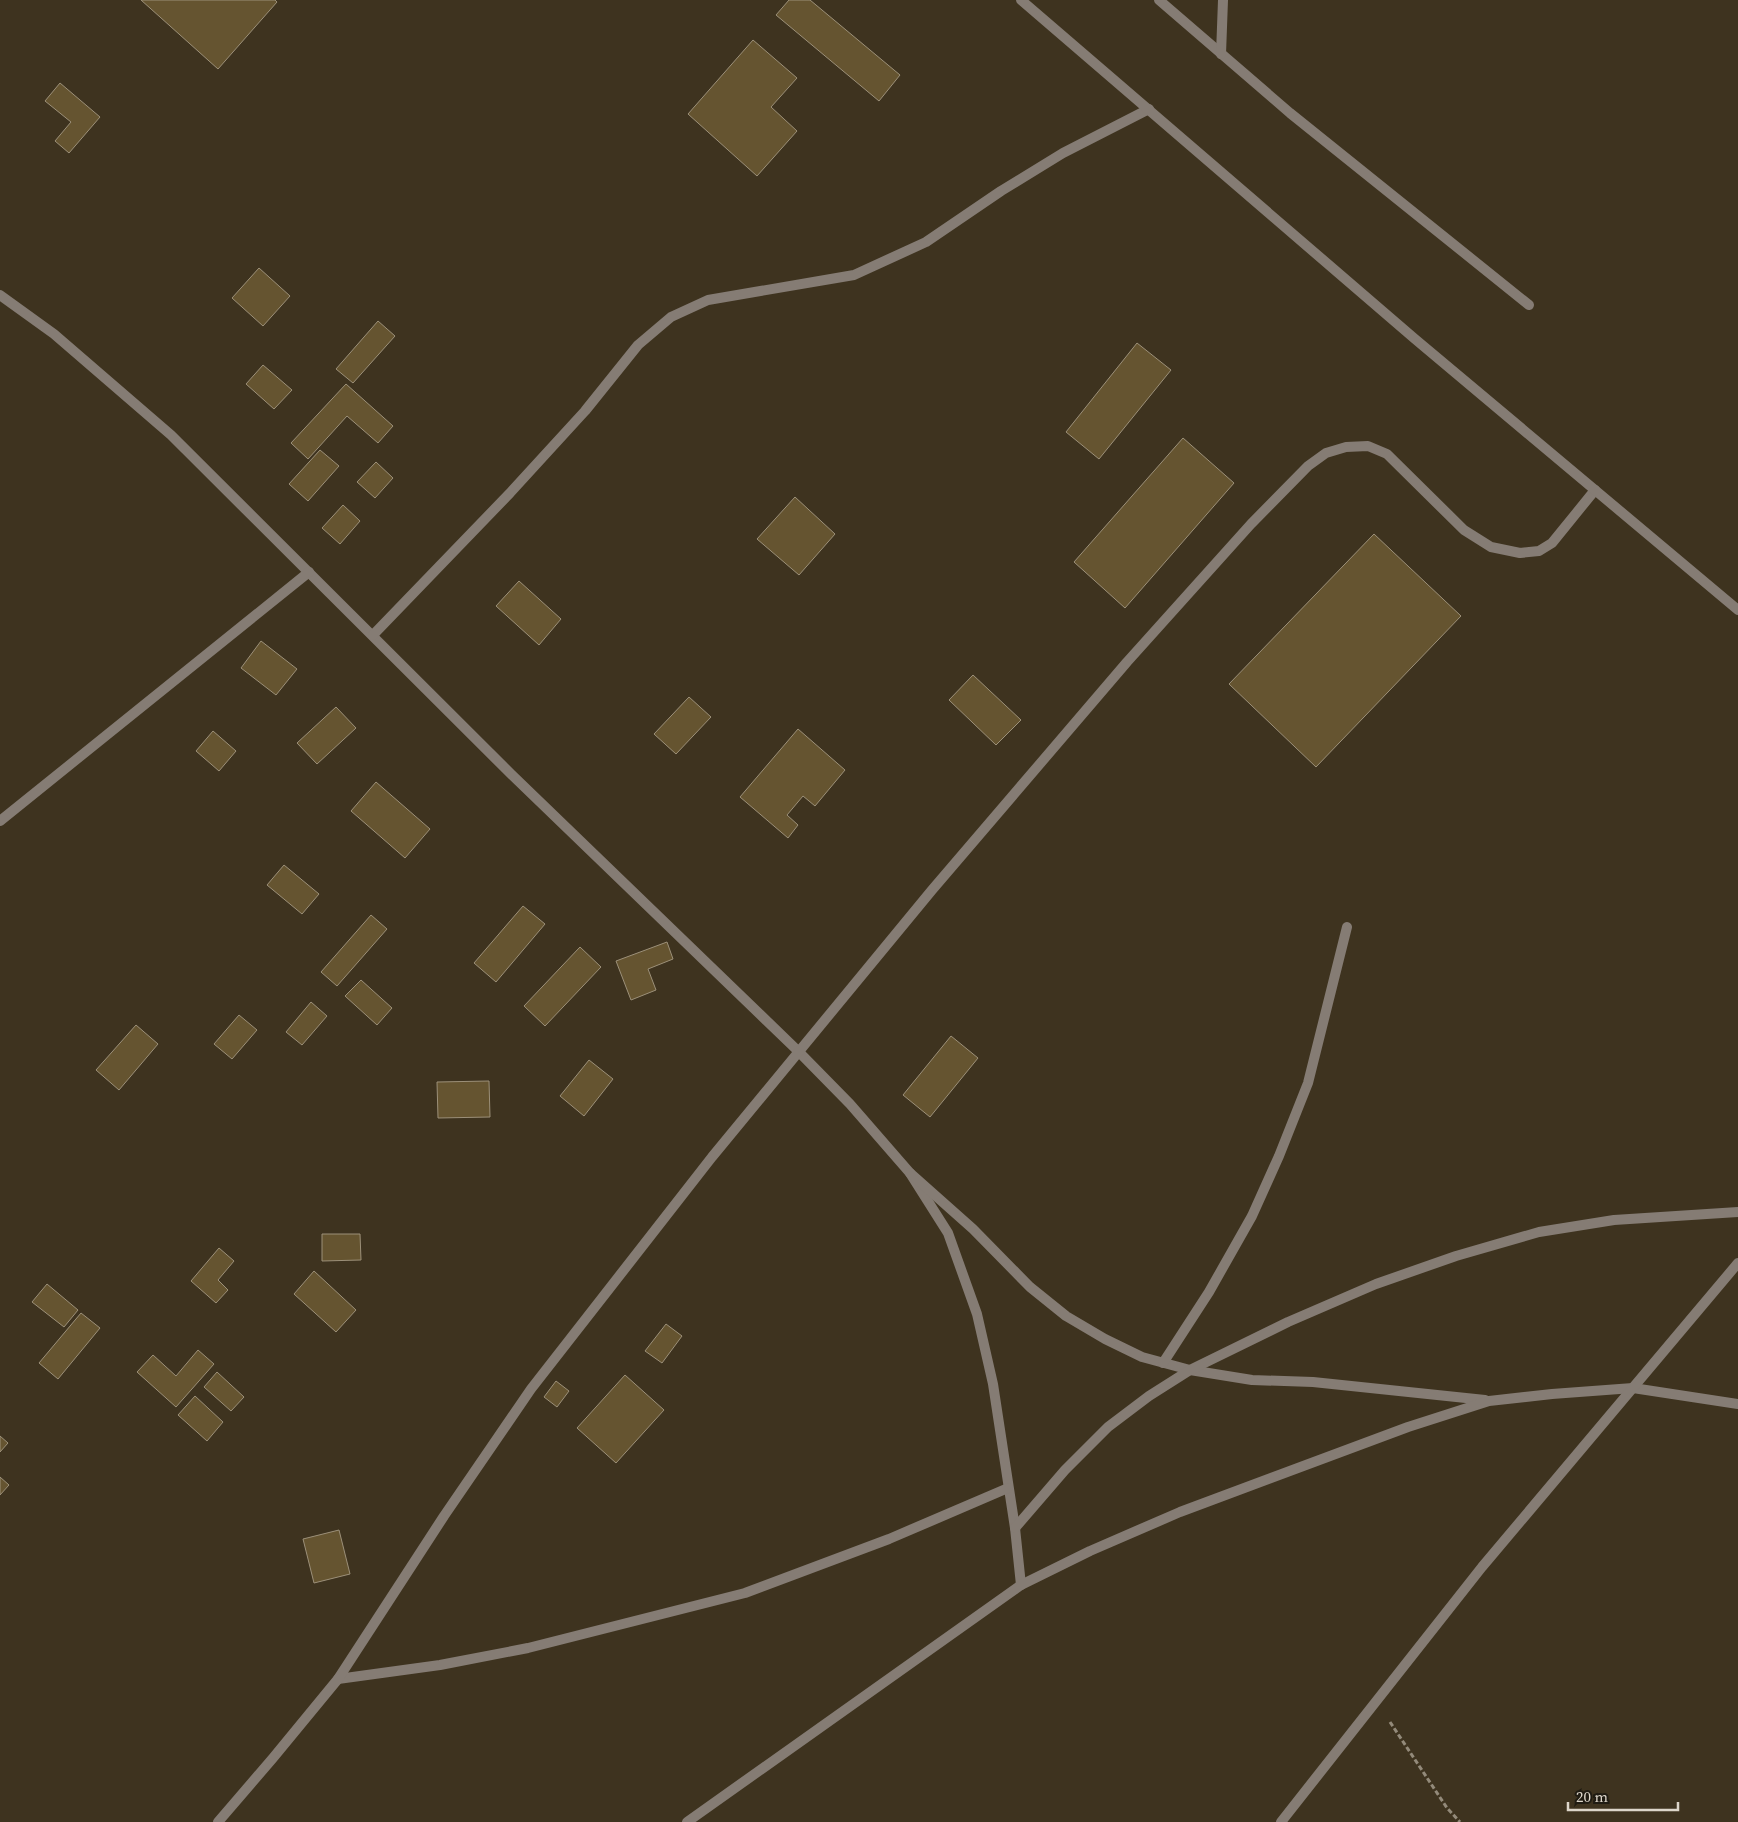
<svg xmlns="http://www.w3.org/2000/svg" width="1738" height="1822" font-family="'Source Serif 4',serif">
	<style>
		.building { fill: #655430; stroke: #9c9079 }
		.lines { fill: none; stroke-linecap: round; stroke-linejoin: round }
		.path { stroke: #938a7a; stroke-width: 3; stroke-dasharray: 5 2.5; stroke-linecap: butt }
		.service { stroke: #857c74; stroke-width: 10 }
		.minor { stroke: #857c74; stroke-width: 10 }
		.tertiary { stroke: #857c74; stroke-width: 10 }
	</style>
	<rect width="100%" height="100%" fill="#3e331f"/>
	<g class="building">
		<path d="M141 0H275L277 2 218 69Z"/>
		<path d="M789 0H810L900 75 879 101 776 15Z"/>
		<path d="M753 40 797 78 771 107 797 131 757 176 688 114Z"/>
		<path d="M60 83 100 117 69 153 55 141 71 122 45 101Z"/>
		<path d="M259 268 290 296 263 326 232 298Z"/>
		<path d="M378 321 395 336 353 383 336 369Z"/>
		<path d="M1137 343 1171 370 1099 459 1066 432Z"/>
		<path d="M263 365 292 390 274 409 246 384Z"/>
		<path d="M346 384 393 426 378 443 347 416 308 459 291 443Z"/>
		<path d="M1183 438 1234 483 1125 608 1074 562Z"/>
		<path d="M320 450 339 466 308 501 289 484Z"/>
		<path d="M376 462 393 478 375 498 357 482Z"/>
		<path d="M795 497 835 534 799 575 757 539Z"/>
		<path d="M343 505 360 521 340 544 322 528Z"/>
		<path d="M1374 534 1461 616 1316 767 1229 684Z"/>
		<path d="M519 581 561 619 539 645 496 606Z"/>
		<path d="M261 641 297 669 276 695 241 668Z"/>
		<path d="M973 675 1021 720 996 745 949 700Z"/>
		<path d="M689 697 711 717 676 754 654 734Z"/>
		<path d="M336 707 356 728 317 764 297 743Z"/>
		<path d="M798 729 845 770 815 806 803 796 787 815 798 825 788 838 740 797Z"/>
		<path d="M213 731 236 751 219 771 196 751Z"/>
		<path d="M376 782 430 829 405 858 351 811Z"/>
		<path d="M284 865 319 894 302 914 267 885Z"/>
		<path d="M523 906 545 924 496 982 474 963Z"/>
		<path d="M371 915 387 929 337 986 321 972Z"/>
		<path d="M667 942 673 959 648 969 656 990 631 1000 616 961Z"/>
		<path d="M580 947 601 967 545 1026 524 1006Z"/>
		<path d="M361 980 392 1008 377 1025 345 996Z"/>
		<path d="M311 1002 327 1016 302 1045 286 1032Z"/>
		<path d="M239 1015 257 1030 232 1059 214 1044Z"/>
		<path d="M136 1025 158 1044 119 1090 96 1070Z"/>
		<path d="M951 1036 978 1058 930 1117 903 1095Z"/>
		<path d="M589 1060 613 1079 584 1116 560 1096Z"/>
		<path d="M489 1081 490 1117 438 1118 437 1082Z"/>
		<path d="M322 1234H360L361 1260 322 1261Z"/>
		<path d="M219 1248 234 1261 218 1280 228 1290 216 1303 191 1281Z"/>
		<path d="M314 1271 356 1310 336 1332 294 1294Z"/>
		<path d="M47 1284 78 1310 64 1327 32 1302Z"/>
		<path d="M81 1313 100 1328 58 1379 39 1363Z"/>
		<path d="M666 1324 682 1336 662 1363 645 1351Z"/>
		<path d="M198 1350 214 1364 176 1407 137 1372 153 1355 176 1376Z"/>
		<path d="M217 1372 244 1397 231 1411 204 1387Z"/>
		<path d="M625 1375 664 1410 616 1463 577 1428Z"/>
		<path d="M556 1381 569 1391 557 1407 544 1397Z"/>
		<path d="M195 1396 223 1422 207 1441 178 1415Z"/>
		<path d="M0 1436 8 1443 0 1452Z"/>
		<path d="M0 1477 9 1485 0 1495Z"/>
		<path d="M339 1530 350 1574 314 1583 303 1539Z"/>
	</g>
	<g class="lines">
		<path class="path" d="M1390 1722 1447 1808 1460 1822"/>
		<g class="service">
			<path d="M798 1051 850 1104 910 1173 948 1233 977 1314 993 1384 1015 1528 1021 1585"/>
			<path d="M910 1173 973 1229 1030 1287 1066 1316 1105 1339 1142 1357 1190 1370 1252 1380 1313 1382 1485 1400"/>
			<path d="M1163 1363 1209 1292 1252 1216 1279 1156 1308 1083 1347 927"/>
			<path d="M1015 1528 1065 1470 1108 1427 1149 1396 1190 1370 1288 1322 1376 1284 1456 1256 1539 1232 1614 1220 1738 1212"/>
			<path d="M338 1679 440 1665 528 1648 745 1593 889 1539 1008 1488"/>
			<path d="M687 1822 1021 1585 1090 1551 1180 1512 1408 1427 1489 1401 1552 1394 1633 1388 1738 1404"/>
			<path d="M1281 1822 1482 1567 1738 1263"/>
		</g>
		<g class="minor">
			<path d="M1159 0 1290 113 1529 305"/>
			<path d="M1221 54 1223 0"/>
			<path d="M0 295 54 334 171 435 511 774 798 1051"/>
			<path d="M373 635 510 493 585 411 638 345 671 317 708 300 854 275 926 242 1001 191 1063 153 1149 109"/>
			<path d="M0 821 309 572"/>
			<path d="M218 1822 273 1758 338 1679 444 1516 531 1389 712 1157 932 890 1127 662 1251 524 1308 466 1326 453 1346 447 1368 446 1387 454 1464 530 1491 547 1520 553 1539 551 1552 543 1595 490"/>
		</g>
		<path class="tertiary" d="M1021 0 1415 339 1738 610"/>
	</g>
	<path d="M1568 1802v8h110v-8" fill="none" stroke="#ddd6ca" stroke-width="2.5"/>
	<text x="1576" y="1802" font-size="15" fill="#ddd6ca" stroke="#201c13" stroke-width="4" paint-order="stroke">20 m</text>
</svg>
